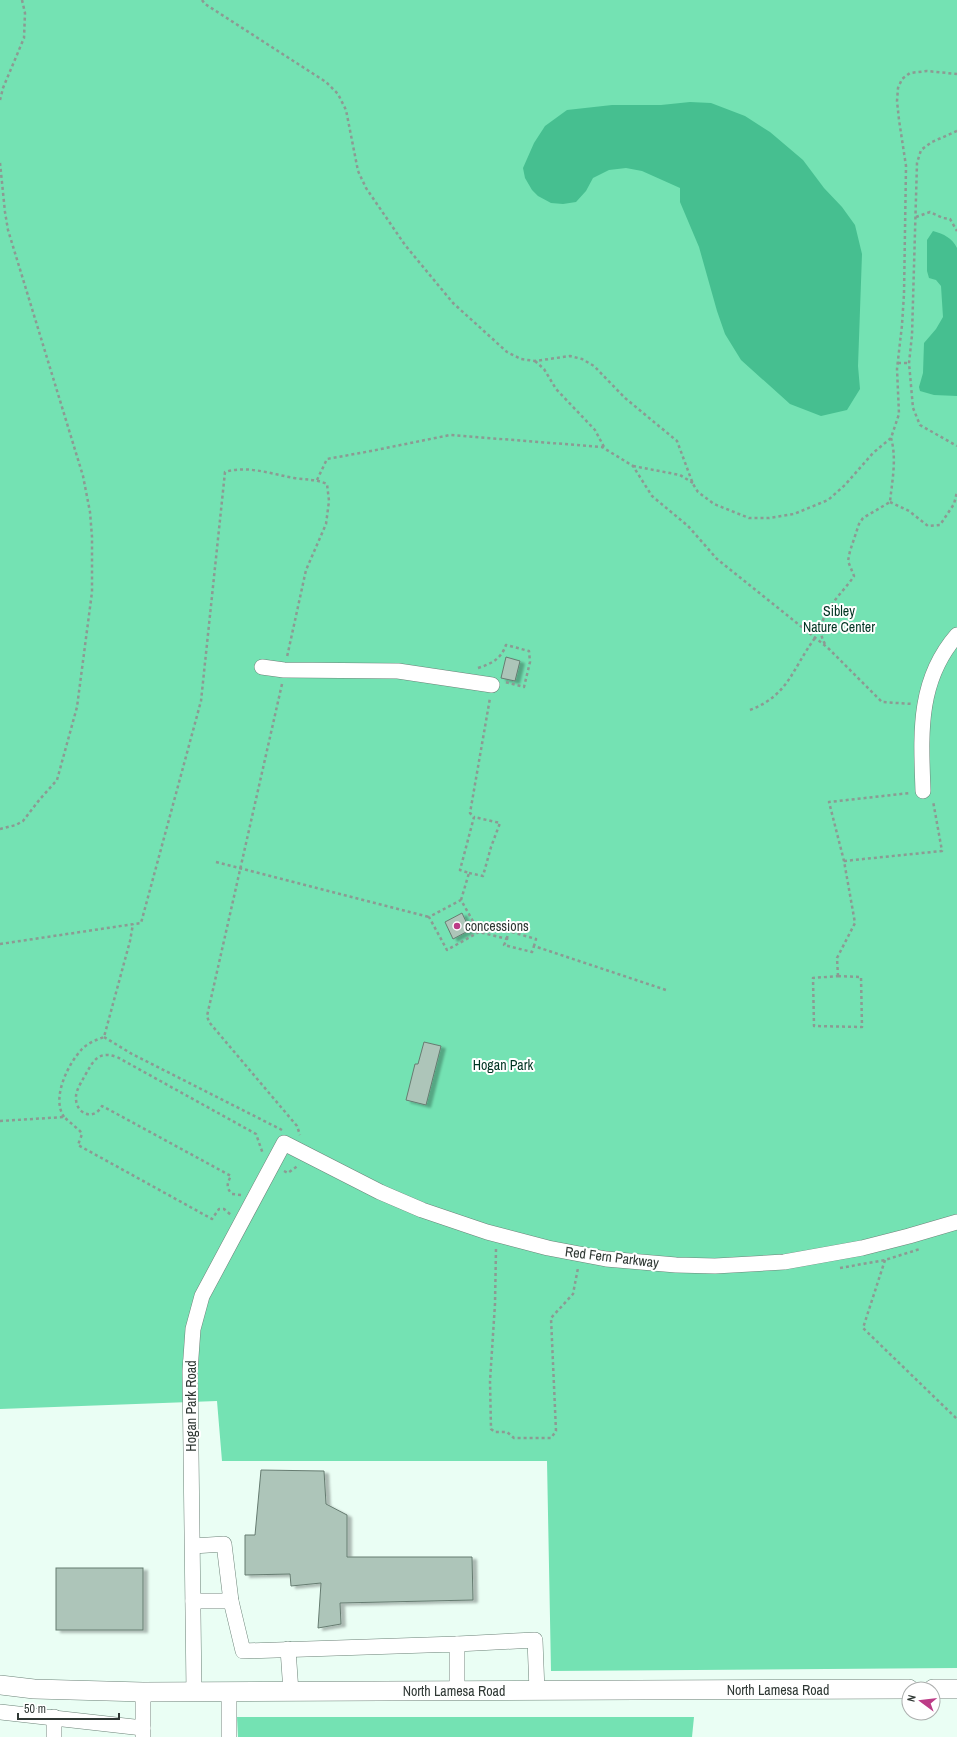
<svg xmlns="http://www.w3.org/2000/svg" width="957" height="1737" font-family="'Archivo Narrow',sans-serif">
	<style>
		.green { fill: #74e2b3 }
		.water { fill: #46bf90 }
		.building { fill: #adc5b9; stroke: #667c71; filter: url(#shadow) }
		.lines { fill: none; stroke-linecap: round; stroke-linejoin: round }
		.minor-casing { stroke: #6c8378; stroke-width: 16 }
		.major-casing { stroke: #6c8378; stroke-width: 20 }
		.path { stroke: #8c9a93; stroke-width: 2.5; stroke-dasharray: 3 3; stroke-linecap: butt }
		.minor { stroke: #fff; stroke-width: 15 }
		.major { stroke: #fff; stroke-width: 19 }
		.poi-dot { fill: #bc3c87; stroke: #fff; stroke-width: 1.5 }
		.labels { text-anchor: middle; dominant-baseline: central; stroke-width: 4; stroke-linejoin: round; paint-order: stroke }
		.park-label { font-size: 14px; fill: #003422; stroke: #fff }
		.poi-label { font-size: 14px; fill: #2f3834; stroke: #fff; text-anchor: start }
		.street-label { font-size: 14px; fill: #2f3834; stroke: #fff }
	</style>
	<defs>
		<filter id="shadow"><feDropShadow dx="4.5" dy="2.5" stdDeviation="1" flood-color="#0004"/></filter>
	</defs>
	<rect width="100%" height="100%" fill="#eafef4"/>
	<g class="green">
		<path d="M0 0H957V1668L551 1671 547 1461H222L217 1401 0 1409Z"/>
		<path d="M237 1717H694L692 1737H238Z"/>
	</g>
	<g class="water">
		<path d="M690 102 711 103 745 116 770 132 803 160 824 188 842 207 855 225 862 254 858 366 860 389 847 410 821 416 790 404 741 360 725 334 717 311 699 247 680 202V188L642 171 626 168 609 170 593 178 586 191 576 202 563 204 551 203 538 196 532 190 525 178 523 168 534 143 545 126 567 110 612 105H661Z"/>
		<path d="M933 231C944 234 952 238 957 248V396L934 395 920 391 919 387 923 373 924 343 936 329 943 317 941 286 936 280 929 278 927 271V240Z"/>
	</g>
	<g class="building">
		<path d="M506 657 520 661 515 681 501 678Z"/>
		<path d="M462 913 470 930 453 939 445 922Z"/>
		<path d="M424 1042 441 1046 426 1105 406 1100 415 1064H418Z"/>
		<path d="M261 1470 324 1471 326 1504 347 1515V1557H472L473 1600 340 1603 341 1624 318 1628 321 1583 291 1586 290 1574 245 1575V1535H255Z"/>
		<rect x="56" y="1568" width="87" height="62"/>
	</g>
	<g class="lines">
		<g class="minor-casing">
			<g id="minor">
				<path d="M262 667 284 670 398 671 492 685"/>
				<path d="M923 791C921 734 917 681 957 635"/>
				<path d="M193 1546 224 1544 231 1601 243 1651 457 1644V1691"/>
				<path d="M193 1601H231"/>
				<path d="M457 1644 535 1640 537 1691"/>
				<path d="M288 1649 291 1692"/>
				<path d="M143 1692V1737"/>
				<path d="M194 1692 190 1371 193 1329 202 1296 284 1143 380 1192 422 1210 487 1232 548 1248 606 1259 676 1265 715 1266 784 1262 862 1248 909 1236 957 1222"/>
				<path d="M229 1692V1737"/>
				<path d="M0 1712 143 1728"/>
				<path d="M54 1717V1737"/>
			</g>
		</g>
		<g class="major-casing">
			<g id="major">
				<path d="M0 1685 34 1689 143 1692 909 1689"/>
				<path d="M933 1689H957"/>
			</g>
		</g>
		<g class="path">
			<path d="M202 0 205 4 326 82 338 94 346 110 358 171 366 188 405 245 453 303 507 352 521 359 535 361 570 356 582 359 594 366 625 398 677 441 693 484 698 492 714 504 749 518H769L794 514 828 500 845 485 873 453 891 438 899 414 897 369 902 325 904 294 906 166 899 120 897 101 898 88 902 79 910 73 927 71 957 74"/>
			<path d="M0 100 3 88 24 38 25 13 22 0"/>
			<path d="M957 131 932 142 921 150 917 163 912 335 909 363 913 408 920 425 957 446"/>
			<path d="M0 163 5 212 8 230 83 476 90 512 92 537V592L77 707 57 780 40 799 23 821 16 825 0 829"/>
			<path d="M916 217 930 212 943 218 950 219 957 231"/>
			<path d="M535 361 544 369 556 389 595 430 604 447"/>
			<path d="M898 363H909"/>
			<path d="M633 466 680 475 693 483"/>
			<path d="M317 480 327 459 371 451 450 435 602 447 633 466 652 496 688 526 717 559 828 648"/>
			<path d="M890 502 909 511 928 526 940 525 954 504 957 492"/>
			<path d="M825 644C810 619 842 595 854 576L848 561 850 551 859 524 863 518 890 502C892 481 897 459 891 438"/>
			<path d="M828 648 882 702 913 704"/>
			<path d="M478 668C491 664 501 659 506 645L529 651 530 662 524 687 505 682"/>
			<path d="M282 684 207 1016 209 1022 297 1126 300 1135"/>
			<path d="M750 710C789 695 792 669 815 638"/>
			<path d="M844 861 942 851 933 801"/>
			<path d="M216 862 429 917"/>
			<path d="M469 873 483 876 491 847 500 823 474 817"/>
			<path d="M461 900 469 873 460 870 474 817 470 813 490 698"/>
			<path d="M479 932 447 950 429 917 461 900 479 932 507 939 504 945 532 952 534 946 666 990"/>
			<path d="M507 939 508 931 536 939 534 946"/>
			<path d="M0 944 141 923 201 701 225 472C248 465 271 474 294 478 306 480 316 479 327 484L329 501 326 524 306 570 287 657"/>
			<path d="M838 976 837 958 855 923 844 861 829 802 910 793"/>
			<path d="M838 976 861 977 862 1027 814 1026 813 978Z"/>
			<path d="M104 1037 132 1054 282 1130"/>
			<path d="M64 1117C51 1098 68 1064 82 1049 88 1043 96 1040 104 1037L130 941 133 924"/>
			<path d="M0 1121 64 1117 80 1131 82 1134 78 1145 212 1219 219 1209H224L231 1215"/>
			<path d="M284 1171 288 1173 299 1165"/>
			<path d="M241 1195 232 1194C226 1188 227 1183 231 1176L117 1114 102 1106C93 1122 75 1113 76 1097 76 1090 81 1083 84 1077 93 1062 97 1050 117 1057L256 1134 263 1154"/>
			<path d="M496 1249 495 1304 490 1381 491 1429 495 1432H507L514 1438H551L556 1431 551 1318 573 1294 578 1268"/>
			<path d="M885 1260 863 1328 957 1419"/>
			<path d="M840 1268 885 1260 920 1249"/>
		</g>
		<use href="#minor" class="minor"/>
		<use href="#major" class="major"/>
	</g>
	<circle class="poi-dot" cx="457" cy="926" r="4"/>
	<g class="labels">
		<g class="park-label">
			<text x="839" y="611">Sibley<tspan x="839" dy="16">Nature Center</tspan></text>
			<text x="503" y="1065">Hogan Park</text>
		</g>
		<g class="poi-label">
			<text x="465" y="926">concessions</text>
		</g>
		<g class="street-label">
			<text transform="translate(612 1257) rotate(7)">Red Fern Parkway</text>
			<text transform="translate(191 1406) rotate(-90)">Hogan Park Road</text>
			<text x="778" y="1690">North Lamesa Road</text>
			<text x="454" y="1691">North Lamesa Road</text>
		</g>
	</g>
	<g transform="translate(921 1701) rotate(285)"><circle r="19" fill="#ffffff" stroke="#acafae"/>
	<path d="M0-3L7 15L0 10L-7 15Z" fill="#bc3c87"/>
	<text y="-6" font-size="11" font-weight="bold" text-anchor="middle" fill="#2f3834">N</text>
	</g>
	<path d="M18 1713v6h101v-6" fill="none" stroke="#2f3834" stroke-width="2"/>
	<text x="24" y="1713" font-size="12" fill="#2f3834" stroke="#ffffff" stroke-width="3" paint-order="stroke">50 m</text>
</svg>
